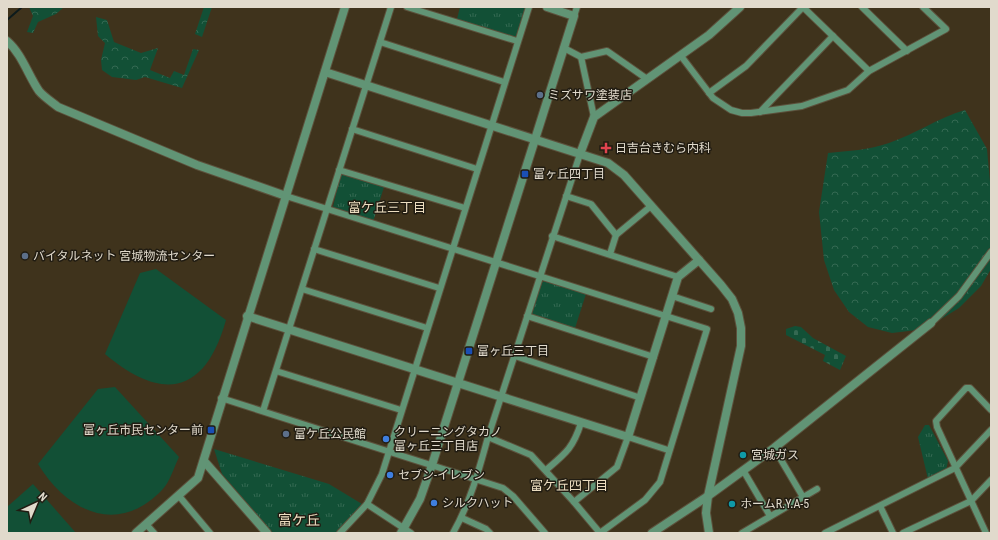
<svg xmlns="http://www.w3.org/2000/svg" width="998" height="540" font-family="'Roboto Condensed','Noto Sans JP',sans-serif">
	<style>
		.forest { fill: url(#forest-crowns) }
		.cemetery { fill: url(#cemetery-stones) }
		.park { fill: url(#park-tufts) }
		.pitch { fill: #125036 }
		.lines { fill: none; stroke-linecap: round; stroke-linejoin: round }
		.stream { stroke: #0d1b1c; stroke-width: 2 }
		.minor-casing { stroke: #5c513c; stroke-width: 8 }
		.tertiary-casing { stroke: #5c513c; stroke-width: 10 }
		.minor { stroke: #619475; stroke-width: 6 }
		.tertiary { stroke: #619475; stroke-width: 8 }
		.service-dot { fill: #5c6f8a; stroke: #211c12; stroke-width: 1.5 }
		.health-dot { fill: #e0444e; stroke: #211c12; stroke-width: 1.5 }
		.transit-dot { fill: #1a4fb4; stroke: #211c12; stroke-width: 1.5 }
		.shop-dot { fill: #3f7fe0; stroke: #211c12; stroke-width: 1.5 }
		.culture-dot { fill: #0f9aa8; stroke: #211c12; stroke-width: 1.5 }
		.labels { text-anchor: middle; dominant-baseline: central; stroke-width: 3; stroke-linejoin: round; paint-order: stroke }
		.poi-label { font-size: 12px; fill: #e1dacc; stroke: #211c12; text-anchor: start }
		.neighbourhood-label { font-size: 13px; fill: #ecddc0; stroke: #211c12 }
		.quarter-label { font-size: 14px; fill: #ecddc0; stroke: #211c12 }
	</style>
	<defs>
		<pattern id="forest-crowns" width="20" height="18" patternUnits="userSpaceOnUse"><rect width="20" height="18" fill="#125036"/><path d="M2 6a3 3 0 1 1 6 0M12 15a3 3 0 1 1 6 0" fill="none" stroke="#346952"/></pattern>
		<pattern id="cemetery-stones" width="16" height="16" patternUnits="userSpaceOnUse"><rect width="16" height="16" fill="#125036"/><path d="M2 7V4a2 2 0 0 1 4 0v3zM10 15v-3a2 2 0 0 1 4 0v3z" fill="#346952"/></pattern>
		<pattern id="park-tufts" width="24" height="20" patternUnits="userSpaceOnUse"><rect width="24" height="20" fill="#125036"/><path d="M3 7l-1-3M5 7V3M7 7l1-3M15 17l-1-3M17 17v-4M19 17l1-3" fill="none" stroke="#346952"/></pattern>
	</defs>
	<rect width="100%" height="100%" fill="#3f331c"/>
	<g class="forest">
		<path d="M29 7H64L56 14 38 22 33 33 27 32 33 16Z"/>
		<path d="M204 7H212L202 37 195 34Z"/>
		<path d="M96 17 107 20 114 42 141 53 158 48 150 70 170 78 174 71 184 75 193 49 199 50 182 88 145 77 136 80 112 77 102 70 101 60 105 43 98 36Z"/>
		<path d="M965 110 987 149 991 193V269L981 286 959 308 925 329 892 333 868 327 849 312 834 290 824 260 819 212 828 153C848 151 869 150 889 143 915 134 938 118 965 110Z"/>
	</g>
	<path class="cemetery" d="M795 326 801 327 813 338 846 356 840 370 823 361 825 355 786 335V329Z"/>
	<g class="park">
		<path d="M460 7H525L526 8 516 36 512 37 457 19Z"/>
		<path d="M345 174 384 187 373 222 333 207 340 176Z"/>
		<path d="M546 280 586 294 575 328 533 316 531 310 541 283Z"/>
		<path d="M925 425H929L948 461 946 471 928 479 918 437Z"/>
		<path d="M214 449 329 484 362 504 336 533H273L222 474Z"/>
	</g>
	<g class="pitch">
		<path d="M156 269 226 320C205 395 162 402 105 354L140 273Z"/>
		<path d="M115 387 179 457C174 467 170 482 162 490 118 536 67 512 38 464L98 389Z"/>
		<path d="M33 484 76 533H7V507Z"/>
	</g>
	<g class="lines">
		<path class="stream" d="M7 20 22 7"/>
		<g class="minor-casing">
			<g id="minor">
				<path d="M407 7 517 41"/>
				<path d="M862 7 907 51"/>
				<path d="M574 16 577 7"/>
				<path d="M380 42 504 82"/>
				<path d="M564 48 581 57 607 51 647 79"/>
				<path d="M681 56 713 98 731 110 742 113H751L802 106 848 90 869 71 946 29 923 7"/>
				<path d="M581 57 594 117"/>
				<path d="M709 93 746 66 803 7 869 71"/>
				<path d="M760 112 833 36"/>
				<path d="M352 129 477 169"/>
				<path d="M339 170 465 208"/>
				<path d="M286 196 707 329 660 482 645 500 600 533"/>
				<path d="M566 196 591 204 616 235"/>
				<path d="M552 236 678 277"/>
				<path d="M314 249 439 288"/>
				<path d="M610 254 616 235 651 206"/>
				<path d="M302 289 427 328"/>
				<path d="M672 296 711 309"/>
				<path d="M527 316 654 357"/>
				<path d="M931 323 959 296 991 252"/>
				<path d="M515 356 641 398"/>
				<path d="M276 371 401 410"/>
				<path d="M221 398 503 488 513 496 545 533"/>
				<path d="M263 411 391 7"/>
				<path d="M488 437 531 455 574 502"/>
				<path d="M774 448 803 497"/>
				<path d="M546 470C566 453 573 448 581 423"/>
				<path d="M743 470 770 516"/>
				<path d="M179 496 210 533"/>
				<path d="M367 504 411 533"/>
				<path d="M880 506 893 533"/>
				<path d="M462 518 486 529 490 533"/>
				<path d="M146 524 154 533"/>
				<path d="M340 533 367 504 382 474 529 7"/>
				<path d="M453 533C470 503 479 470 488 437L580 154"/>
				<path d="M600 533 574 502 617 467 628 437 668 450"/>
				<path d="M742 533 817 489"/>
				<path d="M825 533 955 468 991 430"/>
				<path d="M903 533 971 501 991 480"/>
				<path d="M986 533 937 427 936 421 966 388H970L991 410"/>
			</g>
		</g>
		<g class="tertiary-casing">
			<g id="tertiary">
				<path d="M7 41C22 54 28 75 39 91 44 97 52 102 58 107L197 165 286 196"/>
				<path d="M325 72 608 163 624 175 721 285 732 299 738 313 741 328V346L708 496 706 513 709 533"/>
				<path d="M580 154 594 117 709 35 740 7"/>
				<path d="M247 316 628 437 678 277 699 260"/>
				<path d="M204 461 267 533"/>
				<path d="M136 533 198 478 345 7"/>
				<path d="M401 533 420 499 432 465 574 16 547 7"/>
				<path d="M652 533 708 496 774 448 931 323"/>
			</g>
		</g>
		<use href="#minor" class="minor"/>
		<use href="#tertiary" class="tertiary"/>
	</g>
	<g class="service-dot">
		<circle cx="540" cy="95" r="4"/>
		<circle cx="25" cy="256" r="4"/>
		<circle cx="286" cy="434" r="4"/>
	</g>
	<path class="health-dot" d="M604 142h4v4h4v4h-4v4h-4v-4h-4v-4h4z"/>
	<g class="transit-dot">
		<rect x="521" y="170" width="8" height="8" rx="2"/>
		<rect x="465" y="347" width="8" height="8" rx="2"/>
		<rect x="207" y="426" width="8" height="8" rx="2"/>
	</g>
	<g class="shop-dot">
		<circle cx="386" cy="439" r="4"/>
		<circle cx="390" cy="475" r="4"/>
		<circle cx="434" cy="503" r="4"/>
	</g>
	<g class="culture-dot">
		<circle cx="743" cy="455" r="4"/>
		<circle cx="732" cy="504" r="4"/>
	</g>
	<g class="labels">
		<g class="poi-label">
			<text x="548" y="95">ミズサワ塗装店</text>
			<text x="615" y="148">日吉台きむら内科</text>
			<text x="533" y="174">富ヶ丘四丁目</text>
			<text x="33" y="256">バイタルネット 宮城物流センター</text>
			<text x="477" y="351">富ヶ丘三丁目</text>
			<text x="203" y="430" text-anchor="end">富ヶ丘市民センター前</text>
			<text x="394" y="432">クリーニングタカノ<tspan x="394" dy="14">富ヶ丘三丁目店</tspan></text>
			<text x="294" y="434">富ケ丘公民館</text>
			<text x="751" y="455">宮城ガス</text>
			<text x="398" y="475">セブン-イレブン</text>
			<text x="442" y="503">シルクハット</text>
			<text x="740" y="504">ホームR.Y.A-5</text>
		</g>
		<g class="neighbourhood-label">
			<text x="387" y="207">富ケ丘三丁目</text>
			<text x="569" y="485">富ケ丘四丁目</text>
		</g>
		<g class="quarter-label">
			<text x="299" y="520">富ケ丘</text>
		</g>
	</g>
	<rect width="998" height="540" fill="none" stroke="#e1dacc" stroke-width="16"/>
	<g transform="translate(36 504) rotate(44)" stroke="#211c12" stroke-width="3" paint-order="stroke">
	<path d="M0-3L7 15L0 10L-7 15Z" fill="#e1dacc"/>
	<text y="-6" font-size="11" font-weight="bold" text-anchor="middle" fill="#e1dacc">N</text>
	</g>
</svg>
